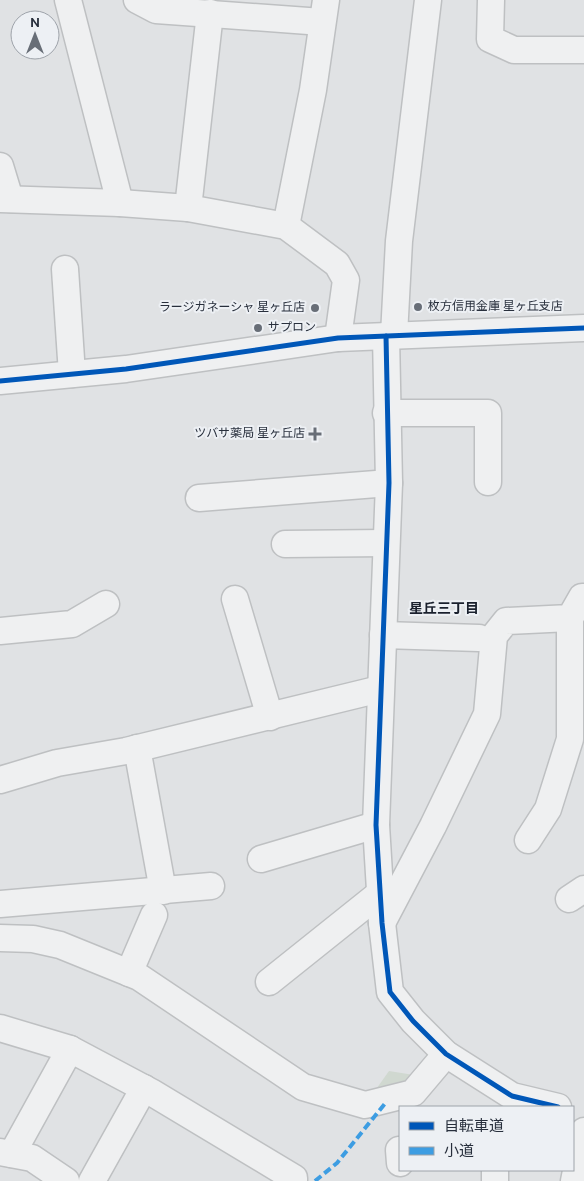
<svg xmlns="http://www.w3.org/2000/svg" width="584" height="1181" font-family="Overpass,'Noto Sans JP',sans-serif">
	<style>
		.green { fill: #d0d8d0 }
		.lines { fill: none; stroke-linecap: round; stroke-linejoin: round }
		.minor-casing { stroke: #bec0c2; stroke-width: 29 }
		.minor { stroke: #eff0f1; stroke-width: 26 }
		.quiet { stroke: #3d9de2; stroke-width: 4; stroke-dasharray: 8 4; stroke-linecap: butt }
		.cycleway-casing { stroke: #edf0f4; stroke-width: 8 }
		.cycleway { stroke: #0057b8; stroke-width: 5 }
		.poi-dot { fill: #686e77; stroke: #edf0f4; stroke-width: 2 }
		.labels { text-anchor: middle; dominant-baseline: central; stroke-width: 4; stroke-linejoin: round; paint-order: stroke }
		.poi-label { font-size: 12px; fill: #282f3c; stroke: #edf0f4; text-anchor: start }
		.neighbourhood-label { font-size: 14px; font-weight: bold; fill: #1a202d; stroke: #edf0f4 }
	</style>
	<rect width="100%" height="100%" fill="#e0e2e4"/>
	<path class="green" d="M389 1071 414 1075 409 1090 372 1095Z"/>
	<g class="lines">
		<g class="minor-casing">
			<g id="minor">
				<path d="M68 0 120 203"/>
				<path d="M137 0 156 10 322 22"/>
				<path d="M491 0 490 39 514 50H584"/>
				<path d="M0 166 10 199"/>
				<path d="M0 199 120 203 188 208 286 226 337 264 346 280 338 338"/>
				<path d="M188 208 210 13"/>
				<path d="M286 226 313 90 326 0"/>
				<path d="M65 269 72 374"/>
				<path d="M394 335 399 241 428 0"/>
				<path d="M386 336 389 483 376 825 382 923 390 992 413 1021 446 1054 512 1096 558 1107"/>
				<path d="M0 381 126 369 338 338 584 328"/>
				<path d="M386 413H488V482"/>
				<path d="M199 498 389 483"/>
				<path d="M285 544 386 543"/>
				<path d="M235 599 270 717"/>
				<path d="M0 631 72 624 106 604"/>
				<path d="M383 635 479 638"/>
				<path d="M137 748 163 891"/>
				<path d="M0 780 57 763 126 751 380 689"/>
				<path d="M528 840 548 809 570 739V618"/>
				<path d="M261 859 376 825"/>
				<path d="M569 899 584 889"/>
				<path d="M0 904 211 886"/>
				<path d="M382 923 433 826 487 714 494 636 506 621 570 618 582 597H584"/>
				<path d="M0 938 33 939 60 945 139 977 303 1087 365 1105 413 1093 446 1054"/>
				<path d="M129 973 154 915"/>
				<path d="M269 982 379 894"/>
				<path d="M0 1028 70 1049 151 1092 294 1178V1181"/>
				<path d="M399 1150 400 1163"/>
				<path d="M0 1152 32 1158 66 1181"/>
				<path d="M12 1154 70 1049"/>
				<path d="M92 1181 144 1088"/>
				<path d="M495 1181V1170"/>
				<path d="M574 1181 584 1131"/>
			</g>
		</g>
		<use href="#minor" class="minor"/>
		<path class="quiet" d="M315 1181 337 1163 387 1101"/>
		<g class="cycleway-casing">
			<g id="cycleway">
				<path d="M386 336 389 483 376 825 382 923 390 992 413 1021 446 1054 512 1096 558 1107"/>
				<path d="M0 381 126 369 338 338 584 328"/>
			</g>
		</g>
		<use href="#cycleway" class="cycleway"/>
	</g>
	<g class="poi-dot">
		<circle cx="418" cy="307" r="5"/>
		<circle cx="315" cy="308" r="5"/>
		<circle cx="258" cy="328" r="5"/>
		<path d="M312.5 426.5h5v5h5v5h-5v5h-5v-5h-5v-5h5z"/>
	</g>
	<g class="labels">
		<g class="poi-label">
			<text x="428" y="307">枚方信用金庫 星ヶ丘支店</text>
			<text x="305" y="308" text-anchor="end">ラージガネーシャ 星ヶ丘店</text>
			<text x="268" y="328">サプロン</text>
			<text x="305" y="434" text-anchor="end">ツバサ薬局 星ヶ丘店</text>
		</g>
		<g class="neighbourhood-label">
			<text x="444" y="609">星丘三丁目</text>
		</g>
	</g>
	<rect x="399" y="1106" width="175" height="65" fill="#edf0f4" stroke="#9ea3aa"/>
	<rect x="409" y="1122" width="25" height="8" fill="#0057b8" stroke="#9ea3aa"/>
	<text x="444" y="1131" font-size="15" fill="#282f3c">自転車道</text>
	<rect x="409" y="1147" width="25" height="8" fill="#3d9de2" stroke="#9ea3aa"/>
	<text x="444" y="1156" font-size="15" fill="#282f3c">小道</text>
	<g transform="translate(35 35)"><circle r="24" fill="#edf0f4" stroke="#9ea3aa"/>
	<path d="M0-4L9 19L0 12L-9 19Z" fill="#686e77"/>
	<text y="-8" font-size="14" font-weight="bold" text-anchor="middle" fill="#282f3c">N</text>
	</g>
</svg>
